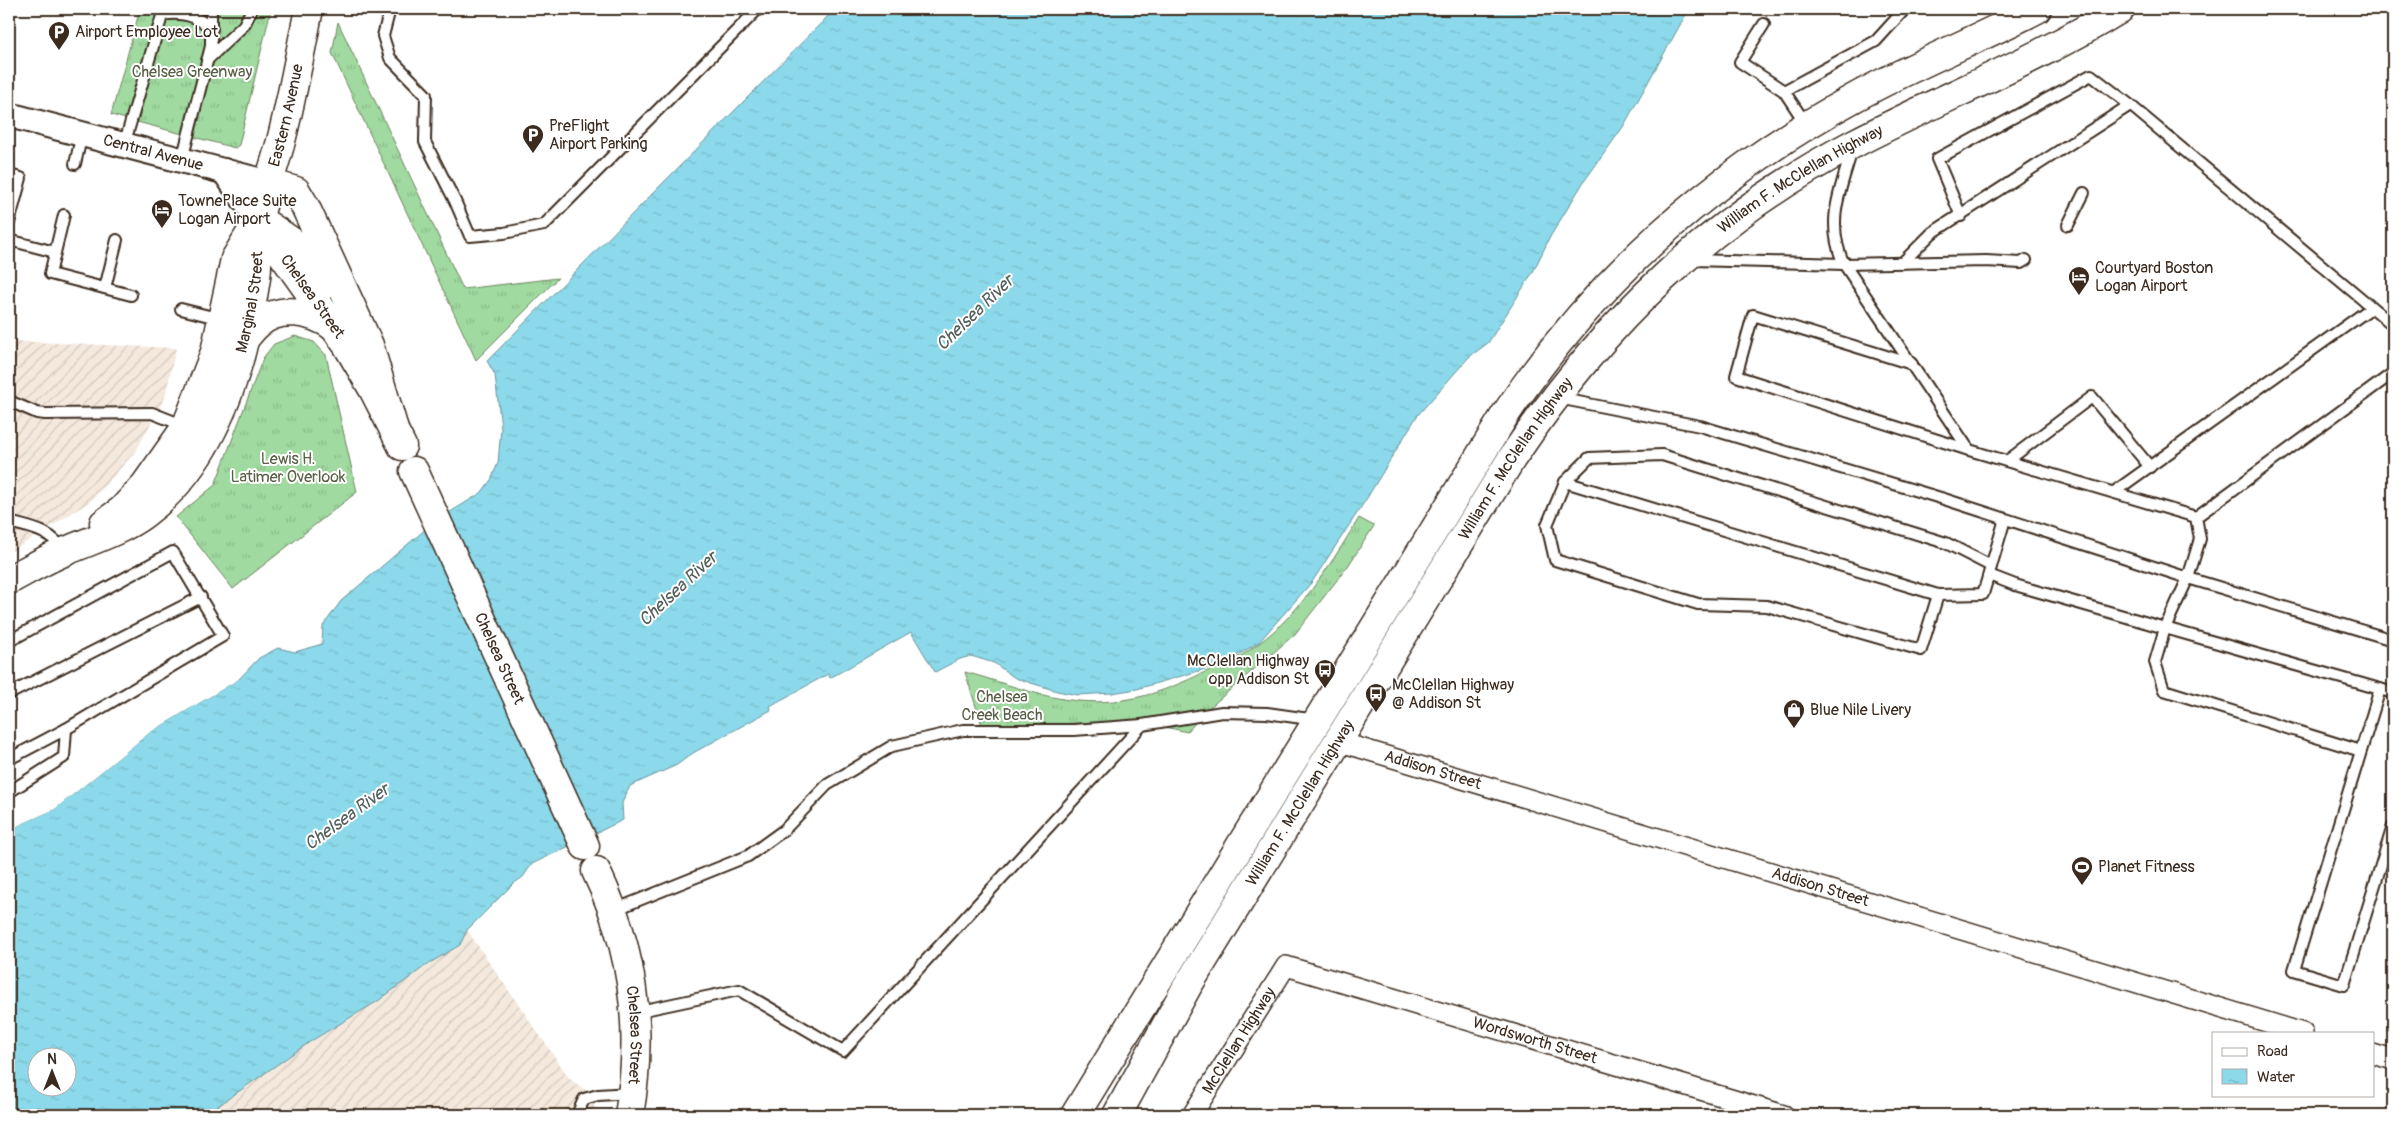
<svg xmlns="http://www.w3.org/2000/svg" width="2402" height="1124" font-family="Pangolin,sans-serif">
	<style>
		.industrial { fill: url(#industrial-furrows) }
		.grass { fill: url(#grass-tufts); stroke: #6e825f }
		.water { fill: url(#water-ripples); stroke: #6b9398; fill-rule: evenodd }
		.pier { fill: #fff }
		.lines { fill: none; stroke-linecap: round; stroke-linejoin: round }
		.service-casing { stroke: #3b2a1e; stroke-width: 14 }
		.minor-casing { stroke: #3b2a1e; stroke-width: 22 }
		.tertiary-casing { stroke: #3b2a1e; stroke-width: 28 }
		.secondary-casing { stroke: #3b2a1e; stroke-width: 31 }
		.trunk-casing { stroke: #3b2a1e; stroke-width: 31 }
		.service { stroke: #fff; stroke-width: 10 }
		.minor { stroke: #fff; stroke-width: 19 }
		.tertiary { stroke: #fff; stroke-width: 24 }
		.secondary { stroke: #fff; stroke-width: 28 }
		.trunk { stroke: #fff; stroke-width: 28 }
		.labels { text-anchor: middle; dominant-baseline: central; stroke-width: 4; stroke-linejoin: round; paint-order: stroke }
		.poi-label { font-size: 16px; fill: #3b2a1e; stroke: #fff; text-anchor: start }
		.park-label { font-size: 16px; fill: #595f45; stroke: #fff }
		.street-label { font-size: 16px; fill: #3b2a1e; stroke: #fff }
		.water-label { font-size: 18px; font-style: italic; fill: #535f5b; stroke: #fff }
	</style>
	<defs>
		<pattern id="industrial-furrows" width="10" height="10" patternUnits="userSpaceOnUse" patternTransform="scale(1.25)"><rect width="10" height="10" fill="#f5e9de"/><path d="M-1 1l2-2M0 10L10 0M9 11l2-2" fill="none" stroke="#d3c8be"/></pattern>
		<pattern id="grass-tufts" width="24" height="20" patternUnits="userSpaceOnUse" patternTransform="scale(1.25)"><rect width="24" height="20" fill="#a0daa0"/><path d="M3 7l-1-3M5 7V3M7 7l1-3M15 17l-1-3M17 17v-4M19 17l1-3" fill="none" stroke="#8bbb89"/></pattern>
		<pattern id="water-ripples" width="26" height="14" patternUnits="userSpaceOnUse" patternTransform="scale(1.25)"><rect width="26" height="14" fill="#8bd9ea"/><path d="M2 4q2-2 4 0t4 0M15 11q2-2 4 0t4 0" fill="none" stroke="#79bac8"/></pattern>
	</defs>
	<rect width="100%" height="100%" fill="#fff"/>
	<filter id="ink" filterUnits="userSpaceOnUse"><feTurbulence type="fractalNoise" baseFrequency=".02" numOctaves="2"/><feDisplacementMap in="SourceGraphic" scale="10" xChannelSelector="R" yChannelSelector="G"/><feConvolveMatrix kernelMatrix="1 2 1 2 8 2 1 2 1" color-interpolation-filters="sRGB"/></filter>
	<g filter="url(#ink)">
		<g class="industrial">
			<path d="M9 341 176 348 165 397 136 451 91 501 9 553Z"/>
			<path d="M467 930 570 1079 595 1097 593 1115H205Z"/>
		</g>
		<g class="grass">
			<path d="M140 9H271L239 145 235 148 111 115Z"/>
			<path d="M338 22 463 289 558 278 476 360 332 53Z"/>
			<path d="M295 336 314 342 326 355 357 492 233 589 176 517 215 485 263 358 274 344Z"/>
			<path d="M1359 518 1374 526 1348 566 1295 634 1208 709 1187 732C1122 715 1050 724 984 732L965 672C1003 682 1040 698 1079 701 1127 705 1161 693 1203 673 1218 666 1234 661 1248 651 1297 619 1329 567 1359 518Z"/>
		</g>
		<path class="water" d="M835 9H1689L1623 127 1583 183 1550 237 1533 272 1488 343 1469 357 1417 416 1367 498 1312 582 1259 642 1232 659 1202 670 1137 689 1112 693 1077 695 1057 691 1015 678 994 663 971 656 960 659 935 672 911 632 830 678 828 674 770 706 771 710 693 753 677 765 630 786 622 803 623 820 532 864 523 877 513 884 467 930 460 945 428 964 378 1001 311 1041 205 1115H9V832L19 825 55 809 149 733 239 679 259 658 278 648 295 652 322 644 323 626 341 601 434 522 481 493 491 480 498 463 501 428 495 375 487 361ZM38 1056H68V1086H38Z"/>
		<path class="pier" d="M236 678 239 679 149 733 55 809 19 825 9 832V829L18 822 53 806 147 731Z"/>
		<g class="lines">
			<g class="service-casing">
				<g id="service">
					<path d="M390 9 383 36 390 58 426 95 425 142 455 201 470 236 504 233 544 225 758 9"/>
					<path d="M162 15C182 11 197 16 212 29"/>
					<path d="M1764 24 1740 62 1784 91 1806 124"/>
					<path d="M207 60 244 25 252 9"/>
					<path d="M1784 91 1876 41 1905 9"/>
					<path d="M124 145 164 9"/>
					<path d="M1852 150C1840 191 1825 223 1844 264L1969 450 2196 517"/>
					<path d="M182 160 211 46V9"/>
					<path d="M75 164 82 134"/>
					<path d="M9 175 21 178 9 223"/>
					<path d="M64 215 50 274 131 295"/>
					<path d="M1961 216 1937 159 2091 75 2130 105 2393 325"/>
					<path d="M2068 225 2084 193"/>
					<path d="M9 240 55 252"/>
					<path d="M1691 260 1844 264 1986 261 2021 263 2026 260"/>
					<path d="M1902 263 1932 233 2130 105"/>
					<path d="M105 288 117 240"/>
					<path d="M181 309 221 319"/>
					<path d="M1912 364 1753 315 1736 376 1969 450"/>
					<path d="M1558 398 1700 426 1944 499 2188 578 2393 640"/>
					<path d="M9 401 37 413 45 414 152 413 185 426"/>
					<path d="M2007 461 2092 397 2150 467"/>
					<path d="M1565 482 1589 458 1662 455 1946 543 1991 566"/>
					<path d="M2114 492 2371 308"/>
					<path d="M2196 517 2393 373"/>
					<path d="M9 522C30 528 52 530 63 551"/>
					<path d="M1989 575 2015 585 2165 628 2188 578 2200 539 2196 517"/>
					<path d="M1938 595 1565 482 1547 525 1555 560 1698 604 1767 606 1921 650 1938 595 1983 594 2005 519"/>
					<path d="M9 641 173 552 223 636 66 729 64 757 9 792"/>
					<path d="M2380 689 2393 693"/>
					<path d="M9 694 201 597"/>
					<path d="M2361 751 2164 690 2155 662 2165 628 2380 689 2294 970 2344 985 2393 826"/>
					<path d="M9 759 66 729"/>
					<path d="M614 910 748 856 784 830 827 785 892 746 963 730H1074L1142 725"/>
					<path d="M635 1012 739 990 843 1051 1142 725 1222 712 1267 713 1316 720"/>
					<path d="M577 1115 584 1099 598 1095 631 1093"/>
				</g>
			</g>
			<g class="minor-casing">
				<g id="minor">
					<path id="s1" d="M1337 741 2303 1033"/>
					<path d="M2373 1054 2393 1060"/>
					<path id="s2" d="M1192 1115 1286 966 1784 1115"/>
				</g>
			</g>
			<g class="tertiary-casing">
				<g id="tertiary">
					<path id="s3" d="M9 115 269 183"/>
					<path d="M224 171 258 220"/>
				</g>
			</g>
			<g class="secondary-casing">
				<g id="secondary">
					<path d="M269 183 296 191 305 206 369 345 393 426"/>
					<path id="s4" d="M258 220 347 345 373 389 402 446"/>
					<path d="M269 226 301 248 331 283"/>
					<path d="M242 342C247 336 252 329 258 324 279 305 312 311 334 327"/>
					<path id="s5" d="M414 471 585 846"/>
					<path d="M104 523 122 510 145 485 186 427 215 352 235 259 258 221"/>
					<path id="s6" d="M9 580C28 570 46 559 66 551 92 540 121 531 144 514 216 461 244 362 256 278 259 258 255 237 259 218 265 192 274 167 281 141 292 98 300 53 309 9"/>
					<path id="s7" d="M596 871C633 948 644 1030 629 1115"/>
				</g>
			</g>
			<g class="trunk-casing">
				<g id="trunk">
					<path d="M1075 1115 1505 415C1594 281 1713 175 1854 98 1913 65 1977 40 2037 9"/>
					<path id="s8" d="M1117 1115 1187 987 1512 458C1603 323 1709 219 1855 143 1943 97 2036 61 2120 9"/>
				</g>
			</g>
			<use href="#service" class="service"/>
			<use href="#minor" class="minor"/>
			<use href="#tertiary" class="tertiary"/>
			<use href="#secondary" class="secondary"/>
			<use href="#trunk" class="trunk"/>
		</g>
	</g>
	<defs>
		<g id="parking-pin" transform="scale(1.125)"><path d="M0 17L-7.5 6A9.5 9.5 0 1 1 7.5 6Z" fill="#3b2a1e" stroke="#fff"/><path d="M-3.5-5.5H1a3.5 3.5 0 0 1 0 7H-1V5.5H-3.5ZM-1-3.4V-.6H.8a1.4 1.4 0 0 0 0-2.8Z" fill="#fff"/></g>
		<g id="hotel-pin" transform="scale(1.125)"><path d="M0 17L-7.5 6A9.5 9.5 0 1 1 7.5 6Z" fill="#3b2a1e" stroke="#fff"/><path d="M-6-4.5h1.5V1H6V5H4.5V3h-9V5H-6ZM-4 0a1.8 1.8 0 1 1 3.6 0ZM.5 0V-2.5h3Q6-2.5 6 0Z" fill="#fff"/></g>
		<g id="bus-pin" transform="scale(1.125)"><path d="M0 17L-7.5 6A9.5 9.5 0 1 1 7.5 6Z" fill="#3b2a1e" stroke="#fff"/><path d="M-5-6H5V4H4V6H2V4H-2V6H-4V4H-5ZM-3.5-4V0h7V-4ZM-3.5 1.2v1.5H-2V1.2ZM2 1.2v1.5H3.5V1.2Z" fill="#fff"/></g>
		<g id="shop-pin" transform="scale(1.125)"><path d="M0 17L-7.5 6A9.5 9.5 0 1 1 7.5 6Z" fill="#3b2a1e" stroke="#fff"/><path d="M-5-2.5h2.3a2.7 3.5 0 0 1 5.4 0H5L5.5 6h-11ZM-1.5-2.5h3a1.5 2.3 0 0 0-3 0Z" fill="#fff"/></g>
		<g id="stadium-pin" transform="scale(1.125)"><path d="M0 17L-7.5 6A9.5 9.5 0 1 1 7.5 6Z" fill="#3b2a1e" stroke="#fff"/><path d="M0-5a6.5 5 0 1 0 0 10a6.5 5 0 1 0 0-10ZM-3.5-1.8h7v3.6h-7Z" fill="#fff"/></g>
	</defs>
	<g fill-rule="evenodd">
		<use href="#parking-pin" x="59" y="32"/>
		<use href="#parking-pin" x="533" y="135"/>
		<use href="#hotel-pin" x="162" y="210"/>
		<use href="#hotel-pin" x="2079" y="277"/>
		<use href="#bus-pin" x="1325" y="670"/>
		<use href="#bus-pin" x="1376" y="694"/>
		<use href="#shop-pin" x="1794" y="710"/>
		<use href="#stadium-pin" x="2082" y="867"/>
	</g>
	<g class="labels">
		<g class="poi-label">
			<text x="75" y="32">Airport Employee Lot</text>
			<text x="549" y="126">PreFlight<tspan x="549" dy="18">Airport Parking</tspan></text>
			<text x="178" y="201">TownePlace Suite<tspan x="178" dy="18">Logan Airport</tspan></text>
			<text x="2095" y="268">Courtyard Boston<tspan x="2095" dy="18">Logan Airport</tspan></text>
			<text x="1309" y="661" text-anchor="end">McClellan Highway<tspan x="1309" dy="18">opp Addison St</tspan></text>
			<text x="1392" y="685">McClellan Highway<tspan x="1392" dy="18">@ Addison St</tspan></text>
			<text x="1810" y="710">Blue Nile Livery</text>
			<text x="2098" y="867">Planet Fitness</text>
		</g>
		<g class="park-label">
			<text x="192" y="72">Chelsea Greenway</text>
			<text x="288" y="459">Lewis H.<tspan x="288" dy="18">Latimer Overlook</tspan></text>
			<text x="1002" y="697">Chelsea<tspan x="1002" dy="18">Creek Beach</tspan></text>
		</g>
		<g class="street-label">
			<text stroke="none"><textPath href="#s6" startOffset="585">Eastern Avenue</textPath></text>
			<text stroke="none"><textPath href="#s3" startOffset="149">Central Avenue</textPath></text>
			<text stroke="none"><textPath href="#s8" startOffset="1172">William F. McClellan Highway</textPath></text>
			<text stroke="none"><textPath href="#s4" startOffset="94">Chelsea Street</textPath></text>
			<text stroke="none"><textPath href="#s6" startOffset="394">Marginal Street</textPath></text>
			<text stroke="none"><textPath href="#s8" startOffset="768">William F. McClellan Highway</textPath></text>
			<text stroke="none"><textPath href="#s5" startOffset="206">Chelsea Street</textPath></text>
			<text stroke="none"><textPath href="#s1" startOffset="100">Addison Street</textPath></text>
			<text stroke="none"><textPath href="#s8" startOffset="362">William F. McClellan Highway</textPath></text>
			<text stroke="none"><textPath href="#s1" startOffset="505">Addison Street</textPath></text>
			<text stroke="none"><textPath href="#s7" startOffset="170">Chelsea Street</textPath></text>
			<text stroke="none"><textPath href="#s2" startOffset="88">McClellan Highway</textPath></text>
			<text stroke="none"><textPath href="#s2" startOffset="436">Wordsworth Street</textPath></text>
		</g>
		<g class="water-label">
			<text transform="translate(975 313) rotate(-44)">Chelsea River</text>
			<text transform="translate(678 589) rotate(-43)">Chelsea River</text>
			<text transform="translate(347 817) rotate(-36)">Chelsea River</text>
		</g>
	</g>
	<rect width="2402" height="1124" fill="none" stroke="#fff" stroke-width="30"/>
	<rect x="15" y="15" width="2372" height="1094" fill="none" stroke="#3b2a1e" stroke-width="2" filter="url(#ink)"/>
	<rect x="2212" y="1032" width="162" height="65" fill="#ffffff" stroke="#b1aaa5"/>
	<rect x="2222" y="1048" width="25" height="8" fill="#ffffff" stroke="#b1aaa5"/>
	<text x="2257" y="1056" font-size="15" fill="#3b2a1e">Road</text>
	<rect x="2222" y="1069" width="25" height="15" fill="url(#water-ripples)" stroke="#b1aaa5"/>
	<text x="2257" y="1082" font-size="15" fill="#3b2a1e">Water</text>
	<g transform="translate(52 1072)"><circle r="24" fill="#ffffff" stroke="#b1aaa5"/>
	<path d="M0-4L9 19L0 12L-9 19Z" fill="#3b2a1e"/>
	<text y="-8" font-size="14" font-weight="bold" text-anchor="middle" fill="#3b2a1e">N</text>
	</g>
</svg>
